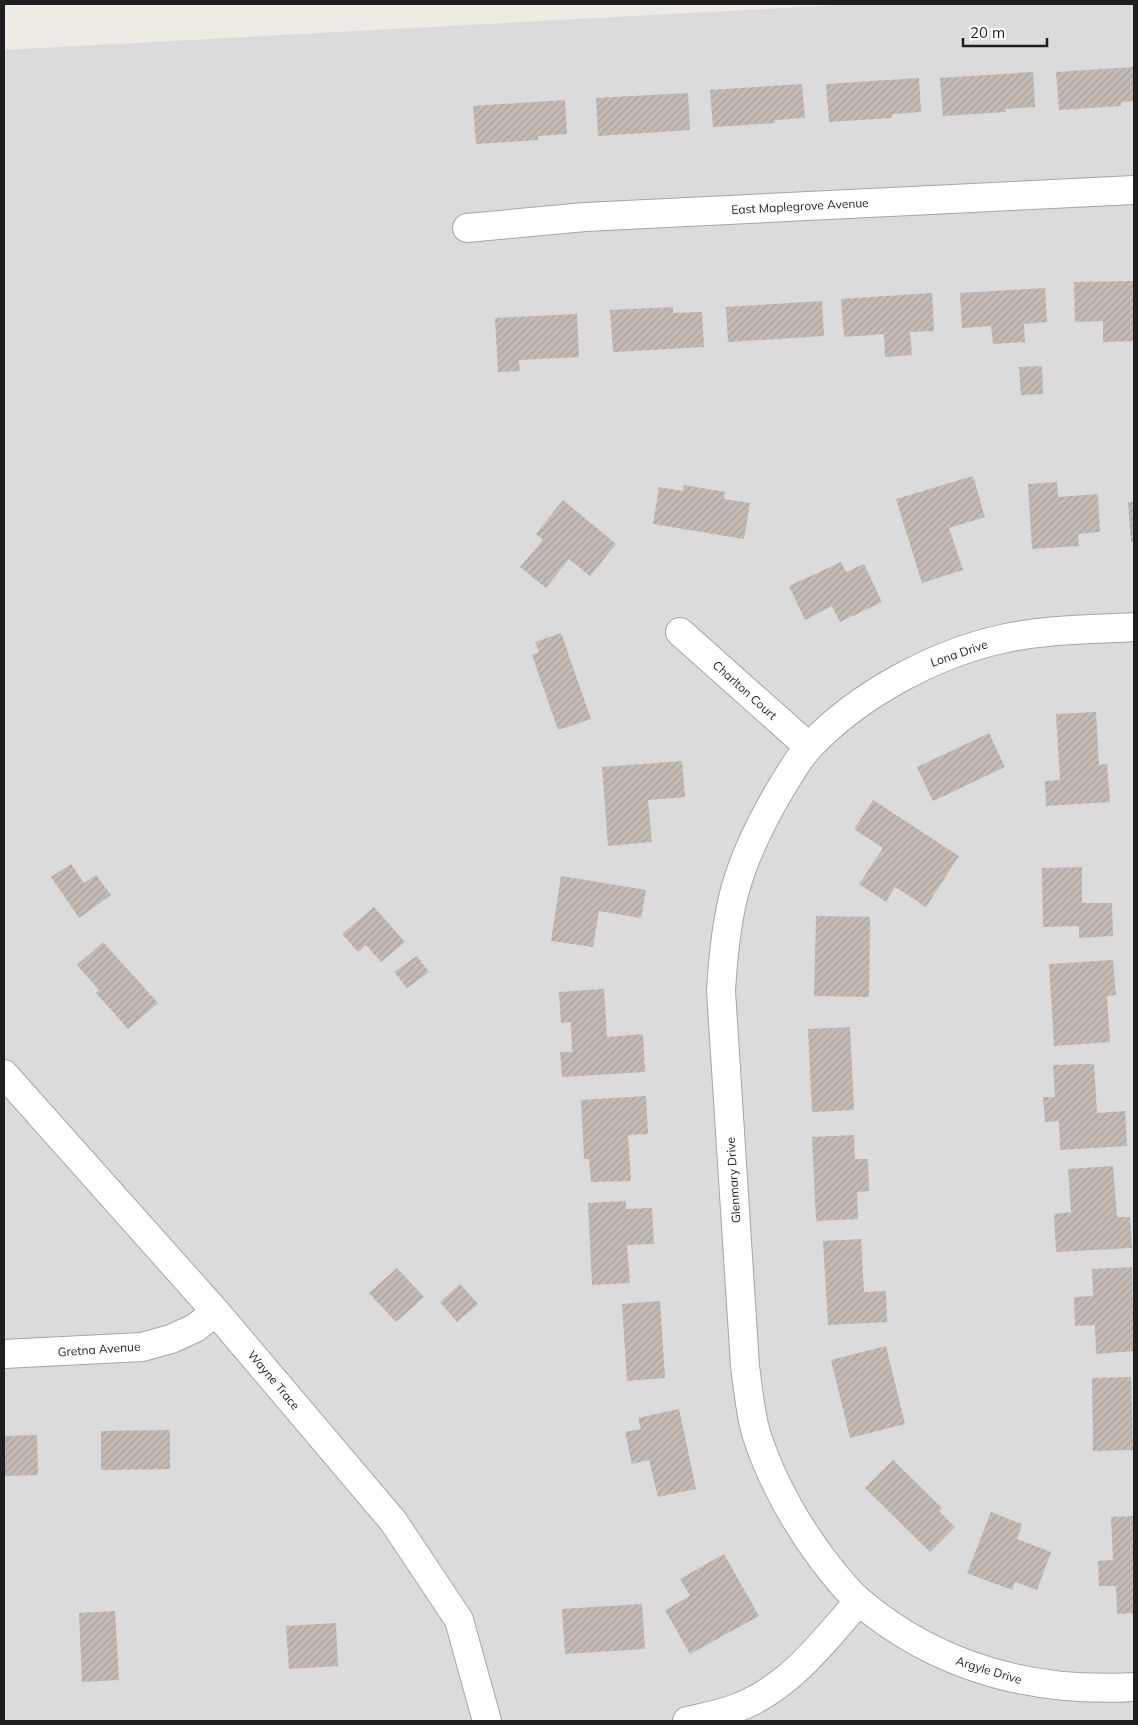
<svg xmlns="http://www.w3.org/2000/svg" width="1138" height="1725" font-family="Mulish,sans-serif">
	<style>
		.residential { fill: #dcdbdb }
		.building { fill: url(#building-hatch) }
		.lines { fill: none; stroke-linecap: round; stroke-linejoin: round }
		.minor-casing { stroke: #a5a5a5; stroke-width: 30 }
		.tertiary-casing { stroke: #a5a5a5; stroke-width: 30 }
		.minor { stroke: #fff; stroke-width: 28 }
		.tertiary { stroke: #fff; stroke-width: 28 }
		.labels { text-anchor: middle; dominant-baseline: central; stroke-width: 4.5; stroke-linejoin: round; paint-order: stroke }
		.street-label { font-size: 12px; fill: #1e1e1e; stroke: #fff }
	</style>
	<defs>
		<pattern id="building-hatch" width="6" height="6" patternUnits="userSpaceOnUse" patternTransform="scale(1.25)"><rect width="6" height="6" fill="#c3bbb4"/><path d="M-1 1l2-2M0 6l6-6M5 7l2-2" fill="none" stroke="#a7a09a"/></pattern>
	</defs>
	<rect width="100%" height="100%" fill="#eeebe4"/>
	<path class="residential" d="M858 4H1134V1721H4V50Z"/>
	<g class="building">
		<path d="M1134 67V101L1121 102V106L1059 110 1056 72Z"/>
		<path d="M1033 72 1035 107 1005 109 1006 112 943 116 940 78Z"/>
		<path d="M919 78 921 112 892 114V118L829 122 826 84Z"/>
		<path d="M802 84 805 118 775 120V123L713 127 710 90Z"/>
		<path d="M688 93 690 130 598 136 596 98Z"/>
		<path d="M565 100 567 134 538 136V140L476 144 473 106Z"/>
		<path d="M1134 281V341L1103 342V321L1075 322 1074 282Z"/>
		<path d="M1045 288 1047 322 1024 324 1025 342 993 344 991 326 962 328 960 293Z"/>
		<path d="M932 293 934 331 910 332 912 355 885 357 884 334 844 337 841 299Z"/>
		<path d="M822 301 824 336 728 342 726 307Z"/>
		<path d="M673 307V313L702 312 704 347 613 352 610 310Z"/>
		<path d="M577 314 579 357 519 360 520 371 498 372 495 318Z"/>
		<path d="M1042 366 1043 394 1021 395 1019 367Z"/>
		<path d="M973 476 985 517 949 528 963 570 922 583 896 499Z"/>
		<path d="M1057 482 1058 497 1098 494 1100 532 1078 534 1079 546 1032 549 1028 484Z"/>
		<path d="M684 485 725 492 724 499 750 503 744 539 653 524 659 487 683 491Z"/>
		<path d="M563 500 616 544 590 576 569 559 546 588 520 567 543 540 536 534Z"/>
		<path d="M1128 502H1134V541L1131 542Z"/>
		<path d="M841 562 846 572 864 564 882 602 840 622 832 606 805 620 789 586Z"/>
		<path d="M561 633 591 719 558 730 532 655 539 652 535 642Z"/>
		<path d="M1096 712 1099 765 1107 764 1110 802 1046 806 1045 781 1060 780 1056 714Z"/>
		<path d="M989 733 1005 767 933 801 917 767Z"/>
		<path d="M682 761 685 797 648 800 652 842 608 846 602 767Z"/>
		<path d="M873 800 959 856 926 907 895 887 886 902 859 884 883 848 854 829Z"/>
		<path d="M71 864 84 883 96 875 111 895 79 918 51 877Z"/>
		<path d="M1082 867V903H1112L1113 936 1079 938V926L1043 927 1042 868Z"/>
		<path d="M561 876 646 890 641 918 599 911 593 947 551 941Z"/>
		<path d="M374 907 405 942 381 962 366 945 358 952 342 934Z"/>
		<path d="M816 916 870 917 869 997 814 996Z"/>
		<path d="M103 942 158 1003 128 1029 96 993 99 990 77 965Z"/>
		<path d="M417 956 429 972 407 988 394 972Z"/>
		<path d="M1113 960 1116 995 1107 996 1110 1042 1054 1046 1049 964Z"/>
		<path d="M604 989 607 1037 643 1034 645 1072 562 1077 560 1052H572L571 1022 561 1023 559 992Z"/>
		<path d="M850 1027 854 1110 812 1112 808 1029Z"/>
		<path d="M1094 1064 1097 1113 1125 1111 1127 1146 1060 1150 1059 1121 1045 1122 1043 1097H1055L1053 1065Z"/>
		<path d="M646 1096 648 1134 628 1135 631 1181 591 1182 589 1159H584L581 1100Z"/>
		<path d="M854 1135 855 1159H868L869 1191 857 1192 858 1219 816 1221 812 1137Z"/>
		<path d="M1113 1166 1117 1217H1130L1132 1248 1056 1252 1054 1214 1071 1212 1068 1169Z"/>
		<path d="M626 1201V1209L652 1208 654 1244 627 1245 630 1283 592 1285 588 1203Z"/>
		<path d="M861 1239 864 1292 886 1291 887 1322 828 1325 823 1241Z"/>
		<path d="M1132 1267 1134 1351 1096 1354 1095 1325 1075 1326 1074 1297 1093 1296 1092 1269Z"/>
		<path d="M397 1268 424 1297 396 1322 369 1293Z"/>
		<path d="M460 1284 478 1304 457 1322 440 1302Z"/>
		<path d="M660 1301 665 1378 627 1381 622 1304Z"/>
		<path d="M886 1346 905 1424 850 1438 831 1360Z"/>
		<path d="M1131 1377 1133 1450 1093 1451 1092 1378Z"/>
		<path d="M679 1409 696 1489 658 1497 649 1460 632 1464 625 1432 641 1429 638 1418Z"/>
		<path d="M170 1430V1469L101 1470V1431Z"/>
		<path d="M37 1435 38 1475 4 1476V1436Z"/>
		<path d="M893 1460 942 1508 939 1511 955 1527 930 1552 865 1488Z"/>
		<path d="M991 1512 1022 1524 1017 1539 1051 1552 1037 1590 1015 1582 1012 1590 967 1573Z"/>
		<path d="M1134 1516V1613L1117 1614 1116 1586H1099L1098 1561 1113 1560 1111 1517Z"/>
		<path d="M724 1554 759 1616 690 1654 665 1610 690 1596 680 1579Z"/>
		<path d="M642 1604 645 1649 565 1654 562 1609Z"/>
		<path d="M115 1611 119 1680 82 1682 79 1613Z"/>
		<path d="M336 1623 338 1666 289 1669 286 1626Z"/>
	</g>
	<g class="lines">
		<g class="minor-casing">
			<g id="minor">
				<path d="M467 228 585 217 1134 190"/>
				<path d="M1134 627C1091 630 1045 629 1002 639 934 654 858 695 810 746 800 756 793 769 786 780 765 814 746 851 735 890 726 923 723 957 721 991L745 1366C748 1388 750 1412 756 1433 771 1480 794 1521 823 1560 834 1574 846 1590 860 1602 938 1668 1034 1693 1134 1687"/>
				<path d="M680 632 809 747"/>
				<path d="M4 1354 142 1347 171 1339 195 1328 216 1312"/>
				<path d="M687 1721C705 1717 722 1714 739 1707 790 1687 824 1641 859 1601"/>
			</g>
		</g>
		<g class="tertiary-casing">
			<path id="tertiary" d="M4 1074 216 1312 393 1521 459 1620 487 1721"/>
		</g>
		<use href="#minor" class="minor"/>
		<use href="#tertiary" class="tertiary"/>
	</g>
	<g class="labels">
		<g class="street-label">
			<text transform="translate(800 206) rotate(-3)">East Maplegrove Avenue</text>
			<text transform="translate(959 653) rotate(-19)">Lona Drive</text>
			<text transform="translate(745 690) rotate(42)">Charlton Court</text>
			<text transform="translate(733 1180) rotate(-94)">Glenmary Drive</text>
			<text transform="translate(99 1349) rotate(-4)">Gretna Avenue</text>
			<text transform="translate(274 1380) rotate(50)">Wayne Trace</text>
			<text transform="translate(989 1670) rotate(17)">Argyle Drive</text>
		</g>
	</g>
	<rect width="1138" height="1725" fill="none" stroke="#1e1e1e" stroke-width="10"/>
	<path d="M963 38v8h84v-8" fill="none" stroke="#1e1e1e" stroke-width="2.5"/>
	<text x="970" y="38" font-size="15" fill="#1e1e1e" stroke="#ffffff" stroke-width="4" paint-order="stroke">20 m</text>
</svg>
